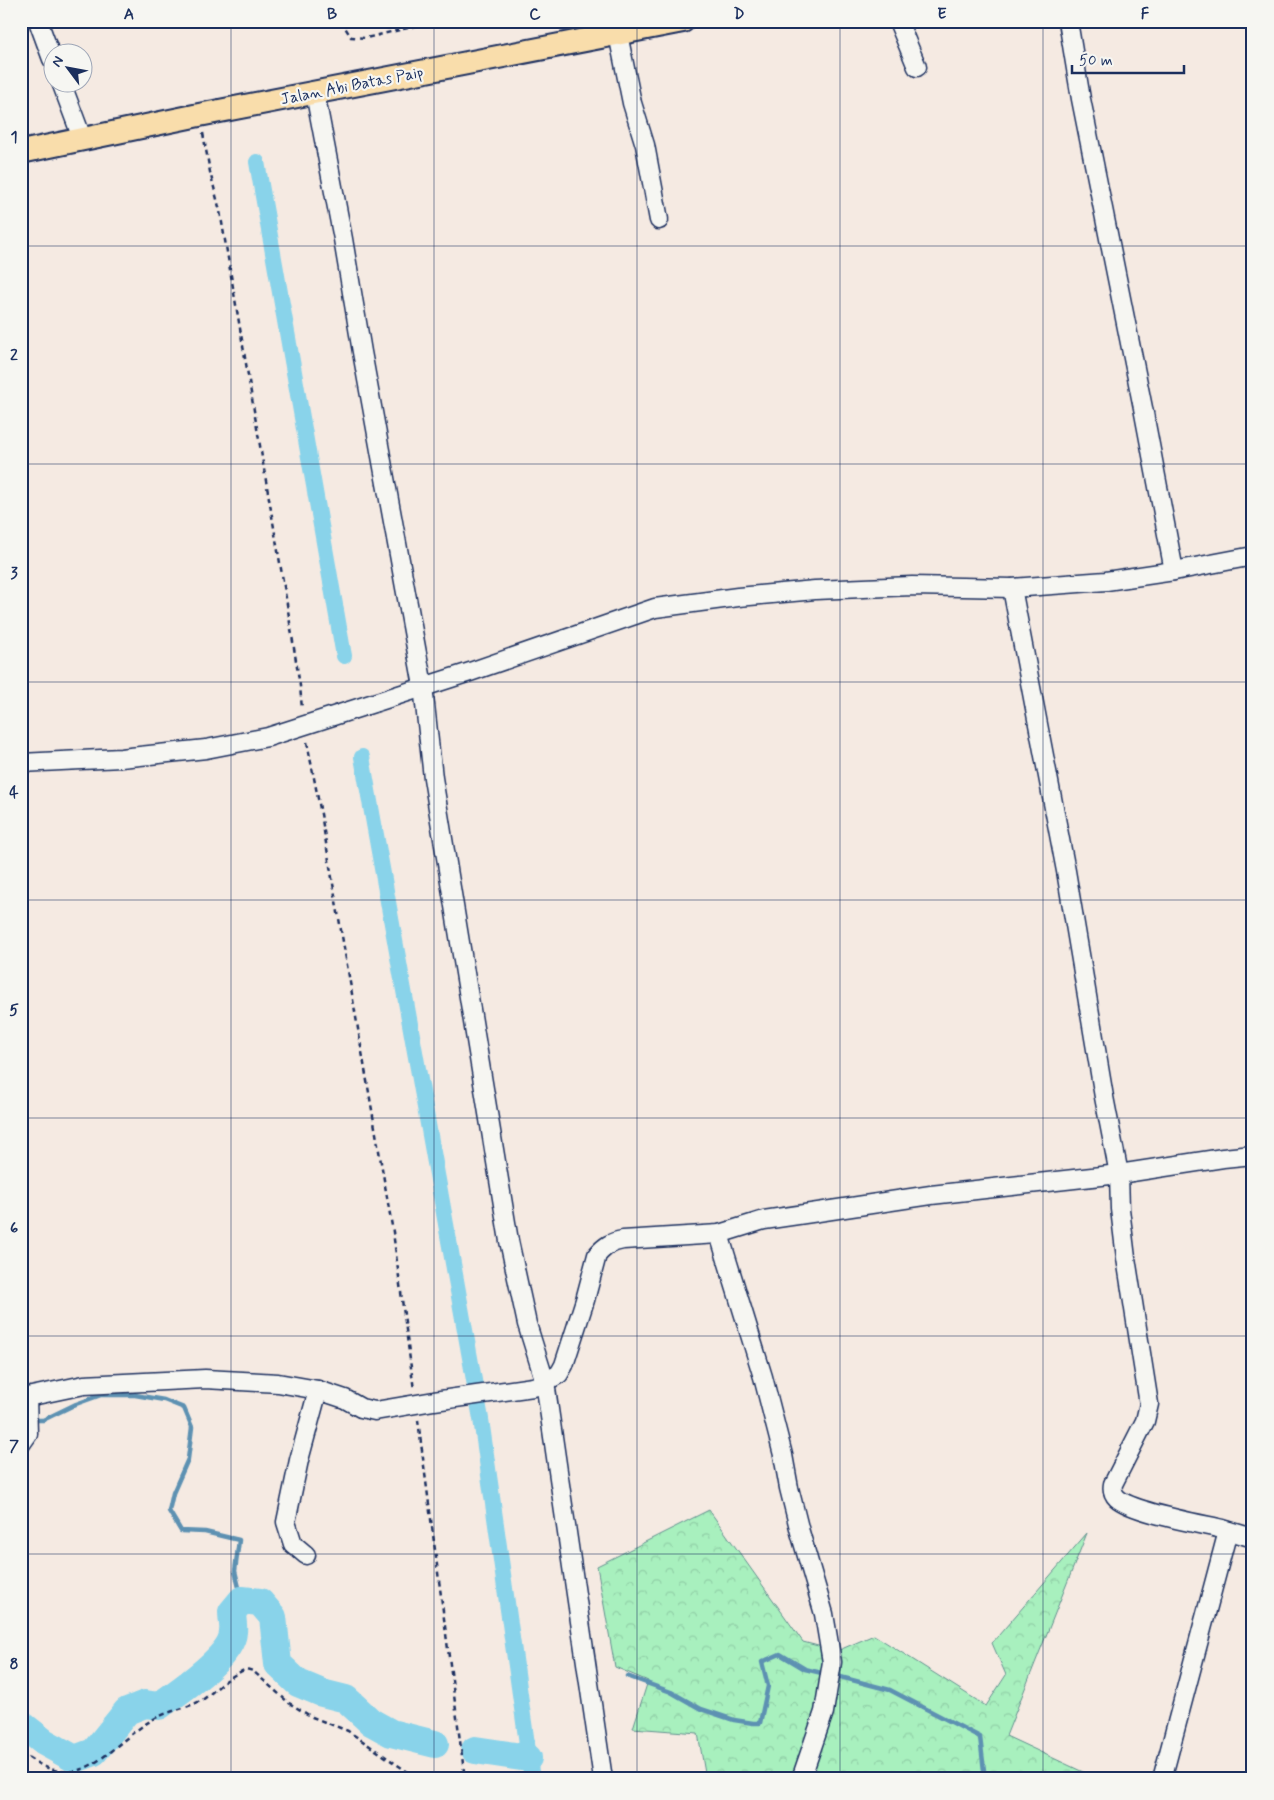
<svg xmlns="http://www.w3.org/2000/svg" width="1274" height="1800" font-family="Mynerve,sans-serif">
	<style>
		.forest { fill: url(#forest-crowns); stroke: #62908e }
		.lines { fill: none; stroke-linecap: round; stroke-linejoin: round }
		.stream { stroke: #5d91b2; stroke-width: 4.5 }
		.canal { stroke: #89d3ea; stroke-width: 16 }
		.river { stroke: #89d3ea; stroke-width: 28 }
		.minor-casing { stroke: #1b2f5e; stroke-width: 21 }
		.major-casing { stroke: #1b2f5e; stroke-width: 26 }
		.path { stroke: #1b2f5e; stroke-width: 2.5; stroke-dasharray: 5 4; stroke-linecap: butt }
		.minor { stroke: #f6f6f2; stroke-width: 18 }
		.major { stroke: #f9ddab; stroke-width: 22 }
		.grid { fill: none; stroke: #1b2f5e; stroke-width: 1; stroke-opacity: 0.55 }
		.labels { text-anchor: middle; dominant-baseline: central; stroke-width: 4.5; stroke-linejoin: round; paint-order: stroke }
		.street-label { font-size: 16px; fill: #1b2f5e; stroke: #f6f6f2 }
		.neatline { fill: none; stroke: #1b2f5e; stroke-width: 2 }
		.grid-label { font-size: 16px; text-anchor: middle; font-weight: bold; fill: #1b2f5e }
	</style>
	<defs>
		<pattern id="forest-crowns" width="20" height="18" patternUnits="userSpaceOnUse" patternTransform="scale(1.25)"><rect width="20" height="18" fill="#a8f0be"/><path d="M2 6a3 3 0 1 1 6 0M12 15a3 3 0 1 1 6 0" fill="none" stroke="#90cea6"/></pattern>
	</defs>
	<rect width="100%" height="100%" fill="#f5eae2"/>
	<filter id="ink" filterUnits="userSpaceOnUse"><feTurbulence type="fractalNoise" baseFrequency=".02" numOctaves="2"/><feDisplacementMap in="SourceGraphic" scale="10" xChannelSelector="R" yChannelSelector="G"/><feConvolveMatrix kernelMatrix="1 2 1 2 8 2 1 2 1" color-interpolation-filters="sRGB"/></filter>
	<g filter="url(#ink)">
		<path class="forest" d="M709 1510 803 1642 837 1651 874 1635 986 1706 1006 1675 992 1643 1087 1533 1006 1736 1098 1779H706L698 1733 633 1728 648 1681 615 1667 597 1566Z"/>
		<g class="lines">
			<g class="stream">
				<path d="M33 1420H43L76 1404 101 1395H135L164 1400 184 1408 192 1427 188 1459 173 1493 169 1511 181 1531 205 1532 239 1540 235 1571 242 1600"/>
				<path d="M833 1675 890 1690 980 1737 985 1779"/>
				<path d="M627 1676 671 1692 701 1709 734 1720 753 1723H760L768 1686 762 1662 780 1654 805 1669 826 1674"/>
			</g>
			<g class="canal">
				<path d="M257 162 344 656"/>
				<path d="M362 757 481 1419 532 1779"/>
			</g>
			<g class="river">
				<path d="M21 1724 44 1742 75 1759 94 1752 127 1711 145 1704 159 1706C179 1691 232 1657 233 1632 234 1626 232 1619 232 1612L242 1600 260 1602 273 1617 278 1664 298 1683 322 1693 346 1699 371 1722 391 1733 435 1744"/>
				<path d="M475 1750 528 1758"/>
			</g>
			<g class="minor-casing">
				<g id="minor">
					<path d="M38 21 52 59"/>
					<path d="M898 21 917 67"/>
					<path d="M1068 21 1081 99 1143 408 1174 571"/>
					<path d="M618 34 632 103 645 145 659 220"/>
					<path d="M61 82 82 138"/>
					<path d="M315 93 343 239 362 352 423 686 433 778 509 1241 527 1324 545 1382 603 1779"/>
					<path d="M1012 588 1066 871 1104 1097 1119 1174 1120 1209 1126 1258 1149 1404 1145 1421 1113 1484C1112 1489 1113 1494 1117 1498 1132 1512 1201 1524 1223 1529 1233 1532 1243 1535 1253 1538"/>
					<path d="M21 763 121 758 206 749 268 737 470 672 655 608 738 597 815 590 912 586 1012 588 1106 581 1174 571 1253 556"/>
					<path d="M719 1234 763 1377 783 1455 789 1488 800 1532 824 1614 832 1662 824 1712 801 1779"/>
					<path d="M21 1395 27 1397 84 1385 205 1379 278 1383 318 1390 345 1399 361 1408 375 1411 434 1401 533 1387 540 1385 559 1374 564 1365 585 1300 597 1255C605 1246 611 1242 623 1240L719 1234 764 1220 818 1212 931 1195 1119 1174 1223 1158 1253 1155"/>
					<path d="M21 1444 28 1434 27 1397"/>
					<path d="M306 1555 293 1544 286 1522 299 1460 318 1390"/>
					<path d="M1162 1779 1228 1531"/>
				</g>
			</g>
			<g class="major-casing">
				<path id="major" d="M21 152 199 115 683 21"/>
			</g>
			<g class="path">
				<path d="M341 21 351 37 366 38 437 21"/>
				<path d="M203 133 210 172 220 211 287 604 300 686 302 709"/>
				<path d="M307 742 321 814 393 1232 414 1390"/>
				<path d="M418 1420 465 1779"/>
				<path d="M21 1752C82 1800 103 1749 152 1720 167 1711 186 1709 202 1700 207 1697 212 1692 217 1688 226 1680 235 1674 246 1669L253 1671 289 1703 312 1717 348 1731 418 1779"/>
			</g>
			<use href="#minor" class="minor"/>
			<use href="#major" class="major"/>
		</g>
	</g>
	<path class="grid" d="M231 21V1779M434 21V1779M637 21V1779M840 21V1779M1043 21V1779M21 246H1253M21 464H1253M21 682H1253M21 900H1253M21 1118H1253M21 1336H1253M21 1554H1253"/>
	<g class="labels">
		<g class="street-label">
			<text transform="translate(352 86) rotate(-11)">Jalan Abi Batas Paip</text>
		</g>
	</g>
	<rect width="1274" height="1800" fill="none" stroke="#f6f6f2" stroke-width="55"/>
	<g transform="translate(68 68) rotate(302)"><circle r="24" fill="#f6f6f2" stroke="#9ea6b7"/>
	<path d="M0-4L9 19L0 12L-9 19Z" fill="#1b2f5e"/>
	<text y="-8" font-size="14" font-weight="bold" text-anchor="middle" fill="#1b2f5e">N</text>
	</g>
	<path d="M1072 65v8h112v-8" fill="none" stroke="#1b2f5e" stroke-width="2.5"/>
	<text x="1079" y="65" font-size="15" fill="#1b2f5e" stroke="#f6f6f2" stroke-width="4" paint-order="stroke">50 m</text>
	<rect x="28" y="28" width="1218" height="1744" class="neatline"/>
	<g class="grid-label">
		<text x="129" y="19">A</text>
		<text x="332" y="19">B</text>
		<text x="535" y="19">C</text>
		<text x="739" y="19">D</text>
		<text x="942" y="19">E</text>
		<text x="1145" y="19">F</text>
		<text x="14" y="142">1</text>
		<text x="14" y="360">2</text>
		<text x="14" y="578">3</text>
		<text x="14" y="797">4</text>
		<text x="14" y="1015">5</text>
		<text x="14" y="1233">6</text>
		<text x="14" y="1451">7</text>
		<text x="14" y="1669">8</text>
	</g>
</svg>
